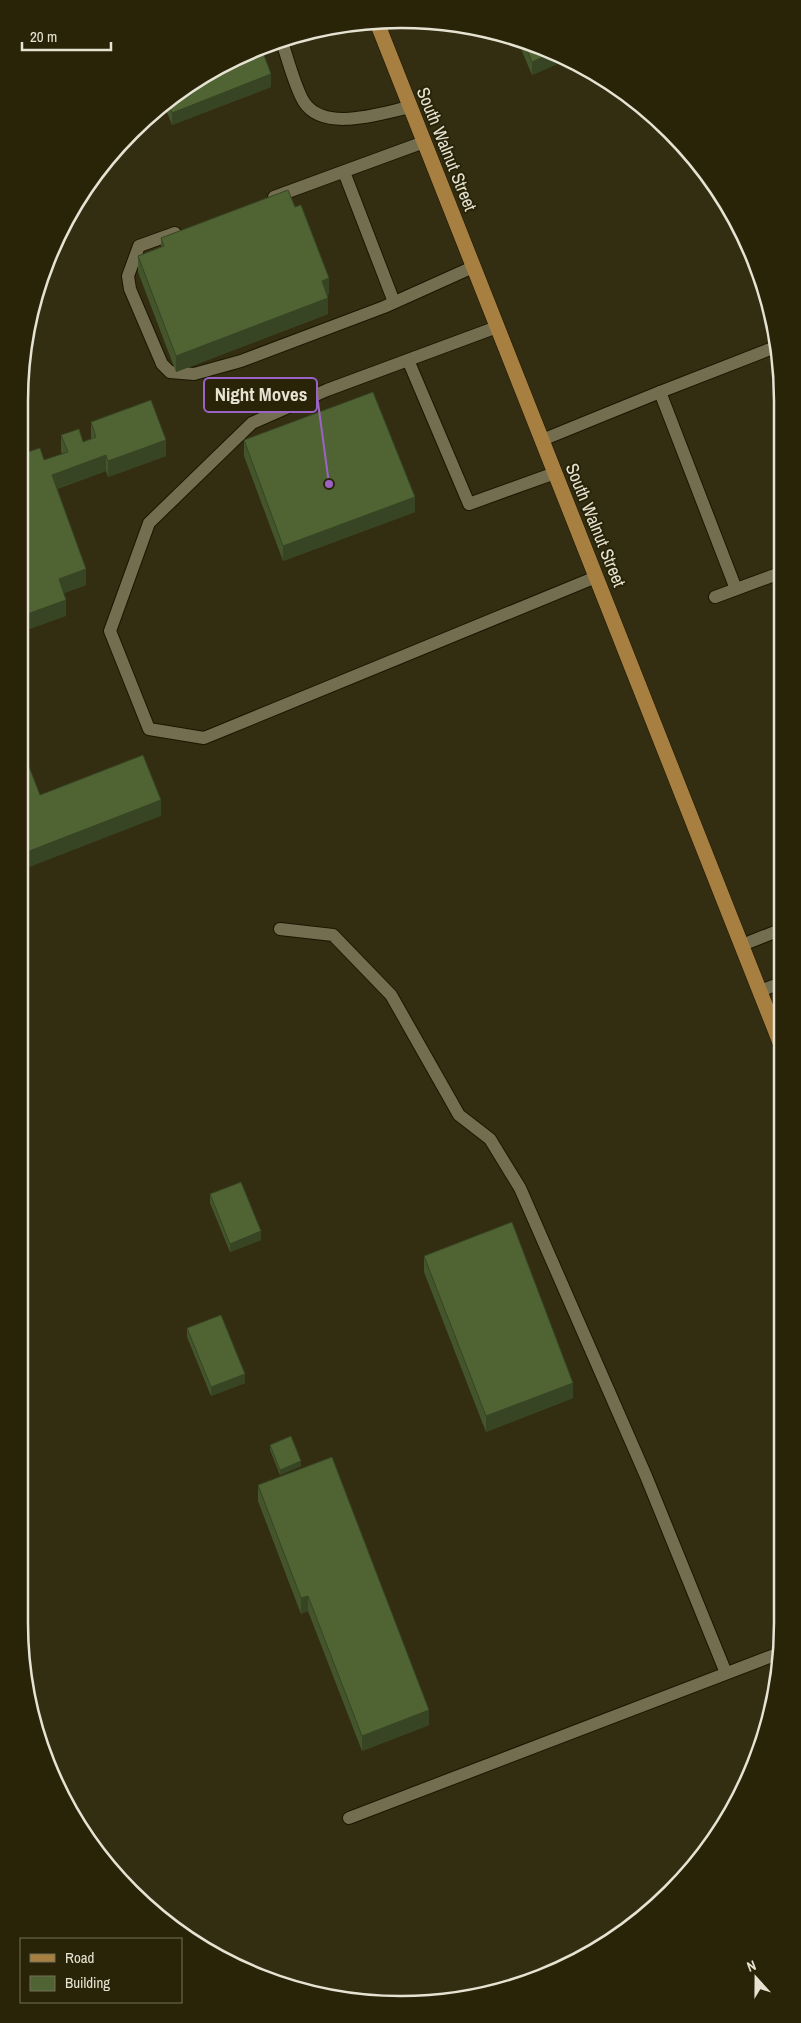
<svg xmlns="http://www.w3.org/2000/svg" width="801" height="2023" font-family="'Archivo Narrow',sans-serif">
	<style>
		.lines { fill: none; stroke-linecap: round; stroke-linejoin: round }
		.lane-casing { stroke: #1b1600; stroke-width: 14 }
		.primary-casing { stroke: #1b1600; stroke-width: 16 }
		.lane { stroke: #736e50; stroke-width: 12 }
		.primary { stroke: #a77f41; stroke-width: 15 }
		.wall { fill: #44552c }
		.shaded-wall { fill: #374524 }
		.building { fill: #4f6333; stroke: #374524 }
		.labels { text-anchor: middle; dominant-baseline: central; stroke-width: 4; stroke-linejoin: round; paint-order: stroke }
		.street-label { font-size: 18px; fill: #e6e3d3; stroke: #292408 }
		.rim { fill: none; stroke: #e6e3d3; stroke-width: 2.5 }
		.leader { fill: none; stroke: #9b63c5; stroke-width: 2 }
		.callout-dot { fill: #9b63c5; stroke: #292408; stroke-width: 2 }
		.callout { fill: #292408; stroke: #9b63c5; stroke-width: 2 }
		.callout-label { font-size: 19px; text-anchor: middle; font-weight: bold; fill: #e6e3d3 }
	</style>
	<rect width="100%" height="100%" fill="#332e12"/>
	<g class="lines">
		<g class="lane-casing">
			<g id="lane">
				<path d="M281 39C287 56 295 88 304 102 324 133 381 113 410 107"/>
				<path d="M344 172 394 302"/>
				<path d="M274 197 424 142"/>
				<path d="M175 233 139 246 128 276 130 289 162 364 170 372 194 374 241 361 384 307 473 267"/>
				<path d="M497 327 327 390 252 423 149 523 110 631 149 729 204 738 596 577"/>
				<path d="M408 360 469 504 555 473"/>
				<path d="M660 392 778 346"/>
				<path d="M542 440 660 392 736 589"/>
				<path d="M715 597 780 573"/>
				<path d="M280 929 333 935 391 995 459 1115 490 1139 520 1188 646 1476 726 1673"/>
				<path d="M742 945 780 930"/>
				<path d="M760 991 781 983"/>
				<path d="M349 1818 777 1654"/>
			</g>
		</g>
		<g class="primary-casing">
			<path id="primary" d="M376 20 781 1045"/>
		</g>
		<use href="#lane" class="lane"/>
		<use href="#primary" class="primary"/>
	</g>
	<g class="wall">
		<path d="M516 37 523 39 566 60 532 75Z"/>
		<path d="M271 87 172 125 163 102 168 98Z"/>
		<path d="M161 238 329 294 327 295 328 314 176 372 138 272V256L161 247Z"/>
		<path d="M91 422 166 456 108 477 106 471 57 489 86 585 64 593 66 616 44 460 62 454 61 451V435L83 442 91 439Z"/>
		<path d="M244 440 415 512 283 561 244 456Z"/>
		<path d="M210 1194 261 1240 230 1252 210 1203Z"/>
		<path d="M424 1256 573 1398 486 1432 424 1272Z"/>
		<path d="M187 1328 245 1383 211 1396 187 1337Z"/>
		<path d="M270 1445 301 1466 280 1475 270 1450Z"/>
		<path d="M258 1485 429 1725 362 1751 308 1611 301 1614 258 1501Z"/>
		<path d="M636 1918 616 1937V1926Z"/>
	</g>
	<g class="shaded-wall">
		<path d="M552 53 566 60 532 75V62Z"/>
		<path d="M271 74V87L172 125V113Z"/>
		<path d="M329 278V294L322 297V281Z"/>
		<path d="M328 298V314L176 372V356Z"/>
		<path d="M166 440V456L108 477V461Z"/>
		<path d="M106 455V471L52 490V475Z"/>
		<path d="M415 497V512L283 561V546Z"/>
		<path d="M86 569V585L59 595V579Z"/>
		<path d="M66 600V616L19 633V617Z"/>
		<path d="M161 800V816L19 871V855Z"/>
		<path d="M261 1231V1240L230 1252V1244Z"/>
		<path d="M245 1374V1383L211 1396V1387Z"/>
		<path d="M573 1383V1398L486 1432V1416Z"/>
		<path d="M301 1461V1466L280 1475V1470Z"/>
		<path d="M308 1596V1611L301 1614V1598Z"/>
		<path d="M429 1710V1725L362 1751V1736Z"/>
	</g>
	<g class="building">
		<path d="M522 39H523L552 53 532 62Z"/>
		<path d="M261 47 271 74 172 113 167 99 168 98 231 58Z"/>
		<path d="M288 190 295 207 301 205 329 278 322 281 328 298 176 356 138 256 164 246 161 238Z"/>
		<path d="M373 392 415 497 283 546 244 440Z"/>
		<path d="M151 400 166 440 108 461 106 455 52 475 86 569 59 579 66 600 19 617V455L40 448 44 460 68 452 61 435 79 429 83 442 96 437 91 422Z"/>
		<path d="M19 741 40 795 143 755 161 800 19 855Z"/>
		<path d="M241 1182 261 1231 230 1244 210 1194Z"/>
		<path d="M512 1222 573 1383 486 1416 424 1256Z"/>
		<path d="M221 1315 245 1374 211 1387 187 1328Z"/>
		<path d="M291 1436 301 1461 280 1470 270 1445Z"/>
		<path d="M332 1457 429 1710 362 1736 308 1596 301 1598 258 1485Z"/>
		<path d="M636 1918 619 1934 616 1926Z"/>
	</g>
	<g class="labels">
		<g class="street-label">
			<text transform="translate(447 149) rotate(68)">South Walnut Street</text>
			<text transform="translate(596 525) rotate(68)">South Walnut Street</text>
		</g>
	</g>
	<path d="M0 0H801V2023H0ZM401 28H401A373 373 0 0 1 774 401V1623A373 373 0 0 1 401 1996H401A373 373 0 0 1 28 1623V401A373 373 0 0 1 401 28Z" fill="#292408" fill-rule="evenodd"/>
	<path class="rim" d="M401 28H401A373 373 0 0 1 774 401V1623A373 373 0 0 1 401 1996H401A373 373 0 0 1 28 1623V401A373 373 0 0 1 401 28Z"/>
	<path class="leader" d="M329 484L317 395"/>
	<circle class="callout-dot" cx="329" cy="484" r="5"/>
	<rect class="callout" x="204" y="378" width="113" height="34" rx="5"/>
	<g class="callout-label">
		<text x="261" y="401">Night Moves</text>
	</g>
	<rect x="20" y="1938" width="162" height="65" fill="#292408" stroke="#757059"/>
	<rect x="30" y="1954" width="25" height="8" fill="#a77f41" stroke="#757059"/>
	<text x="65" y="1963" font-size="15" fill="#e6e3d3">Road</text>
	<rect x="30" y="1976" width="25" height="15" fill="#4f6333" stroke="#757059"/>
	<text x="65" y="1988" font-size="15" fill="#e6e3d3">Building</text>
	<g transform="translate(756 1978) rotate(339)" stroke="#292408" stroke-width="4" paint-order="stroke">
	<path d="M0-4L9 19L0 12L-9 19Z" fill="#e6e3d3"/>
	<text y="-8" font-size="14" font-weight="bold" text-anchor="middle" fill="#e6e3d3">N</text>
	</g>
	<path d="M22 42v8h89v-8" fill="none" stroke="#e6e3d3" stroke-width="2.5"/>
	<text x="30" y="42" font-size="15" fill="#e6e3d3" stroke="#292408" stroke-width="4" paint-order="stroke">20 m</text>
</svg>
